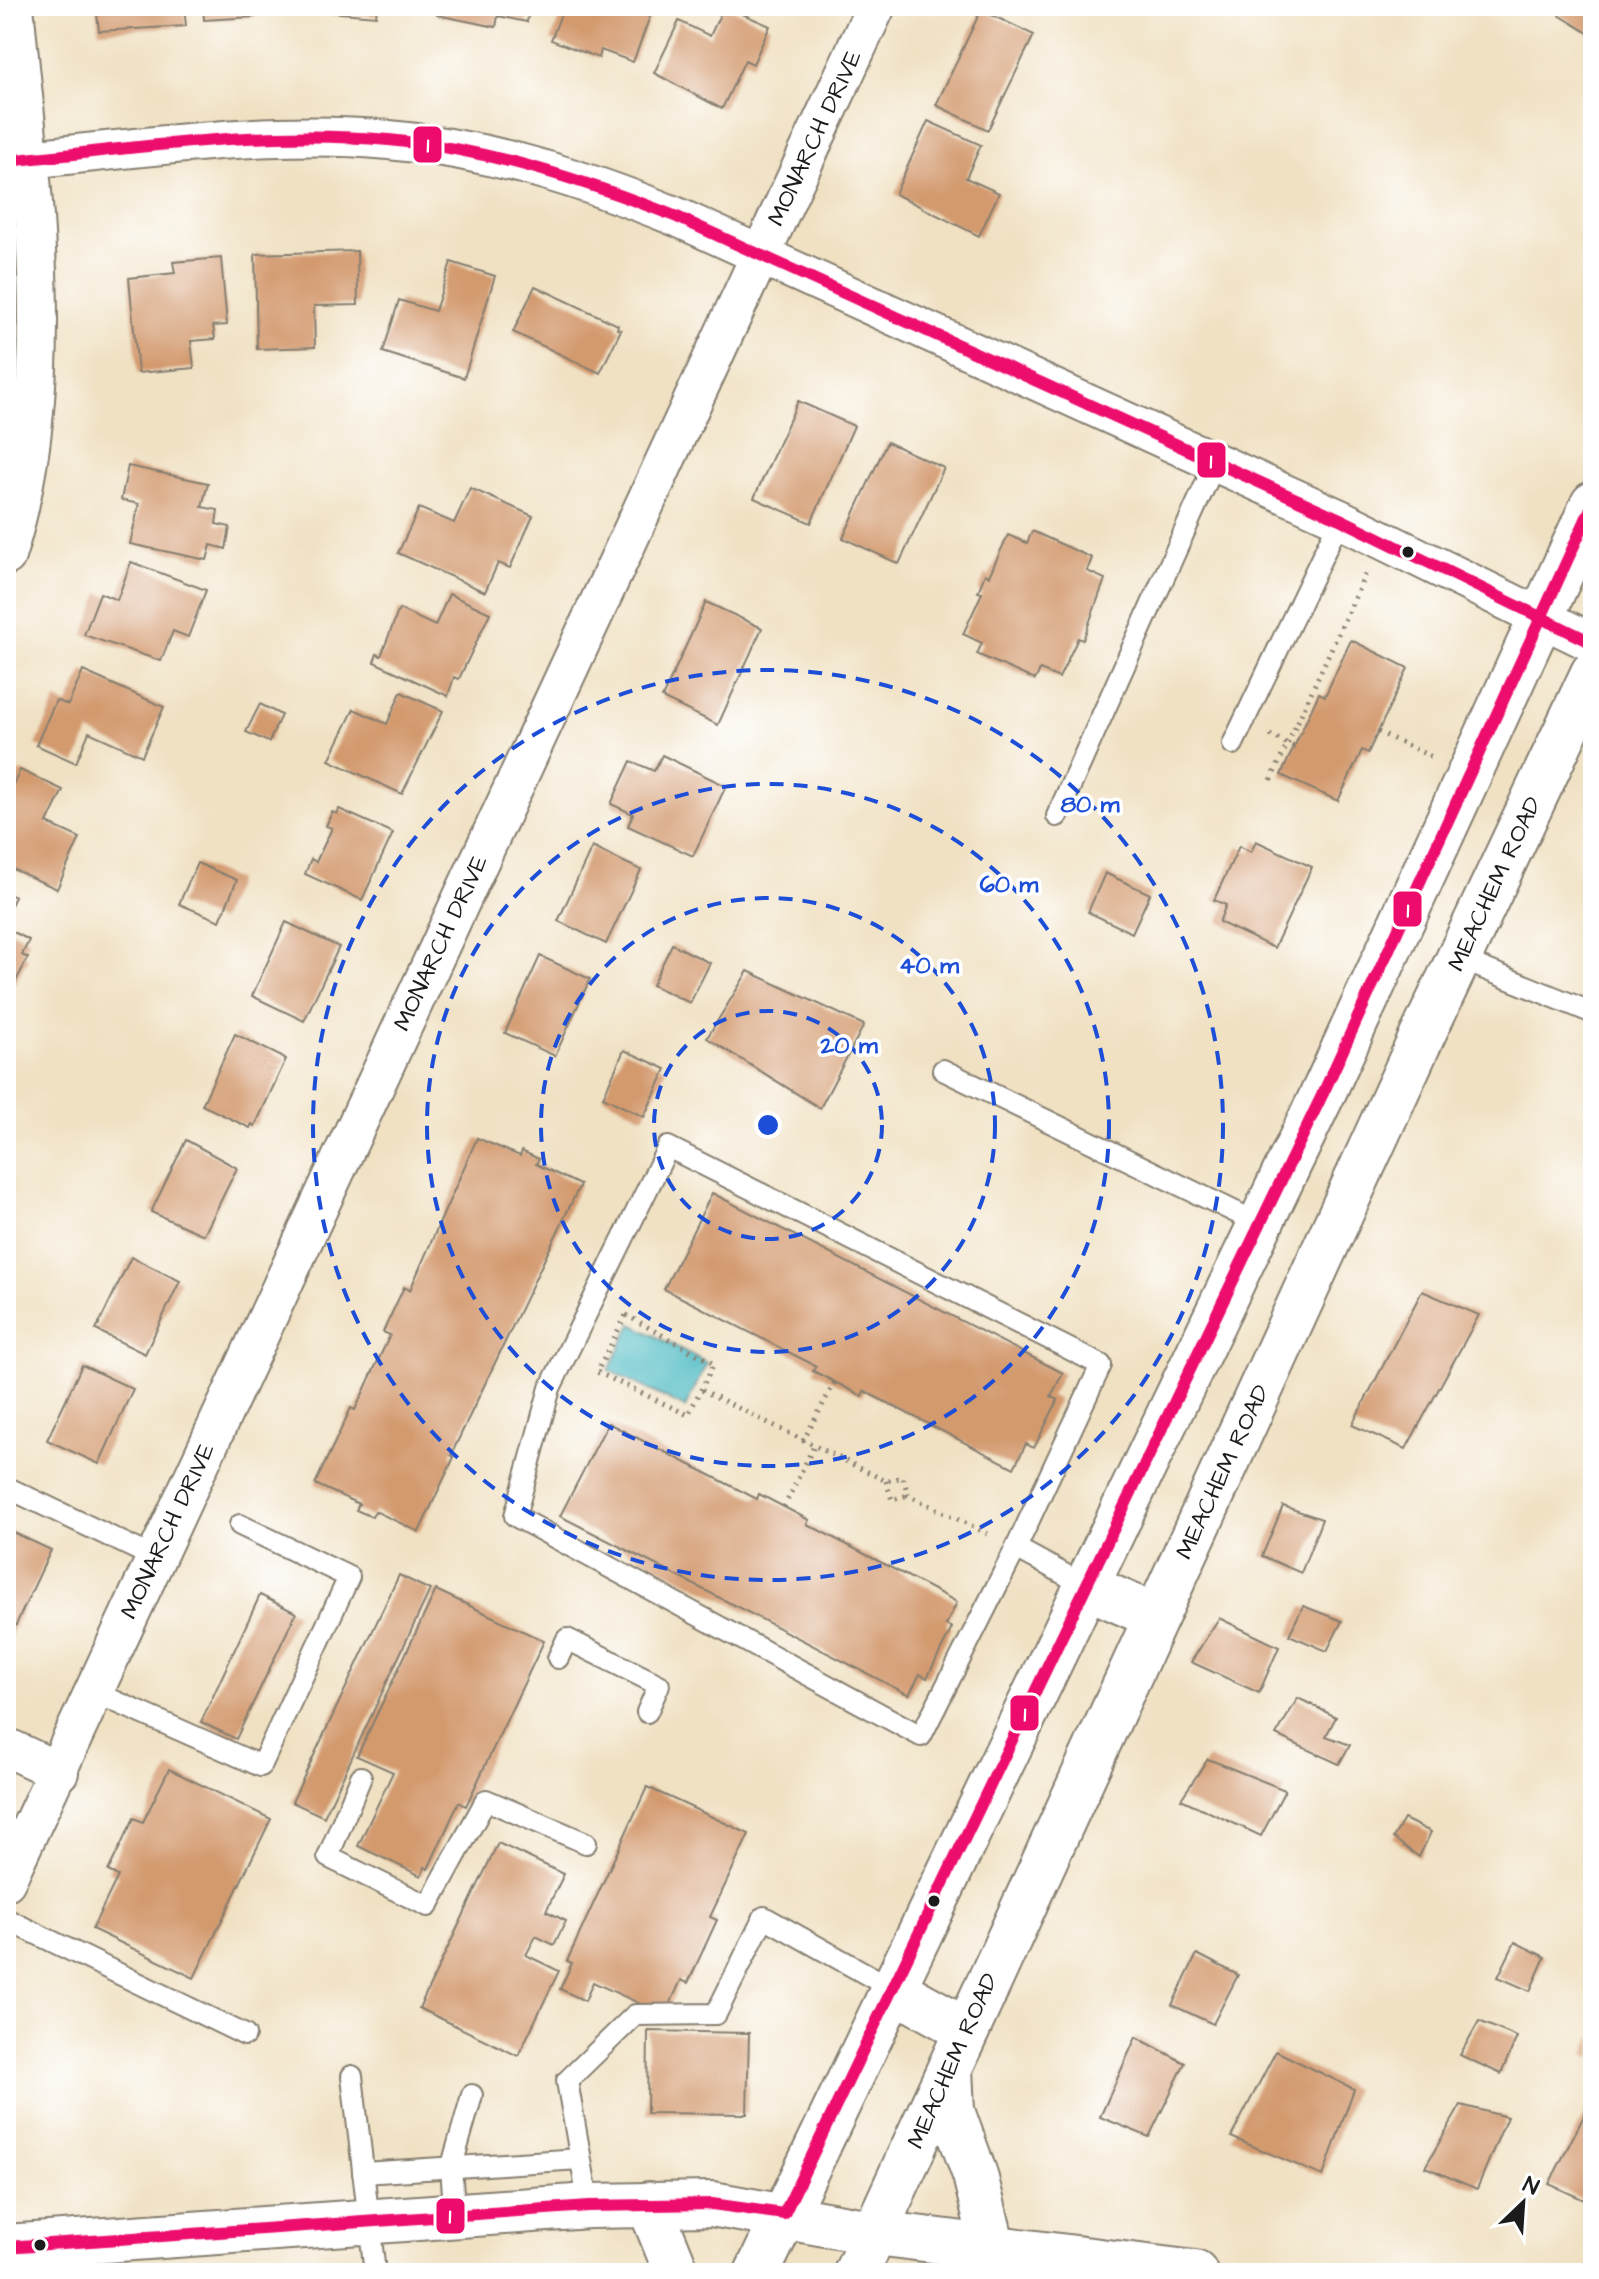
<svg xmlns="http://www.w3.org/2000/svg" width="1599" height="2279" font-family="'Architects Daughter',sans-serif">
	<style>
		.water { fill: #4ab9c1; stroke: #336a6e; stroke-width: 2 }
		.building { fill: #d39a6e }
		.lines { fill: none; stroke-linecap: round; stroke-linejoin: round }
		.lane-casing { stroke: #867e70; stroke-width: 24 }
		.street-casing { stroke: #867e70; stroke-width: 42 }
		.secondary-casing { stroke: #867e70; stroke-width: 48 }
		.path { stroke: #867e70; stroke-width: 5; stroke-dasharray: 2 6; stroke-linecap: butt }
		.lane { stroke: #fff; stroke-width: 20 }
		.street { stroke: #fff; stroke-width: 38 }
		.secondary { stroke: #fff; stroke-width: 44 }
		.bus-1-casing { stroke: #fff; stroke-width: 18 }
		.bus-1 { stroke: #ed0b6d; stroke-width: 12 }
		.ring { fill: none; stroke: #1d4ed8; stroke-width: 4; stroke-dasharray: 14 10 }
		.bus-dot { fill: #1c1c1c; stroke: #fff; stroke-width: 3 }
		.labels { text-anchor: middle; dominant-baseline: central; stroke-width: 7; stroke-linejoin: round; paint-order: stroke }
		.street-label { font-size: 24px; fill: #1c1c1c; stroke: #fff }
		.centre { fill: #1d4ed8; stroke: #fff; stroke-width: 4 }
		.ring-label { font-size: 24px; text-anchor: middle; font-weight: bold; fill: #1d4ed8; stroke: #fff; stroke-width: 7; stroke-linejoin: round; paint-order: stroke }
		.line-badge { stroke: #fff; stroke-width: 3 }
		.badge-label { font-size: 22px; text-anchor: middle; font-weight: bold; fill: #fff }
	</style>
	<rect width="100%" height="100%" fill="#fff"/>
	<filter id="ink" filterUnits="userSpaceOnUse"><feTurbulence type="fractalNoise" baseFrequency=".0125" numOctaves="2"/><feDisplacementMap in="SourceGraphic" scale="16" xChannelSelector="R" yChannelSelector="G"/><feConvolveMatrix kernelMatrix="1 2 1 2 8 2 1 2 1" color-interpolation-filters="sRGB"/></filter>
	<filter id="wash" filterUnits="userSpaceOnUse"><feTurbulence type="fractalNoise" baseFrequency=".006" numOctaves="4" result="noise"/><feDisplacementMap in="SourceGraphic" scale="32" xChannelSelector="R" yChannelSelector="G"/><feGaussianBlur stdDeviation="1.8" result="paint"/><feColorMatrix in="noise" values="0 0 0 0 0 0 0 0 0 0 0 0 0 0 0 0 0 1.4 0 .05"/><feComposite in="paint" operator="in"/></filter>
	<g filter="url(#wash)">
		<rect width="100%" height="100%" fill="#f0e1c3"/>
		<path class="water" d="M632 1324 707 1363 685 1408 609 1370Z"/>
		<g id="blocks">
			<g class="building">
				<path d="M96 6H184L186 26 99 31Z"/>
				<path d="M203 6H254V17L204 20Z"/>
				<path d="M317 6H377L376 16 317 11Z"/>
				<path d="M439 6H530L527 22 498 16 496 27 437 15Z"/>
				<path d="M564 6 596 9 597 6H654L633 62 601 50 599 58 551 40Z"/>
				<path d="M724 6 770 26 753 64 745 60 722 109 654 73 679 21 710 36Z"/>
				<path d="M1564 6H1593V36L1559 15Z"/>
				<path d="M981 10 1034 35 988 130 936 105Z"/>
				<path d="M928 121 981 145 966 178 999 193 979 236 895 194Z"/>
				<path d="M357 251 358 305 314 306 315 347 257 349 255 254Z"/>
				<path d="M221 258 227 325 213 326 215 339 191 341 194 368 138 373 129 278 175 273 173 262Z"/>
				<path d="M451 262 495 276 464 378 383 352 399 300 435 311Z"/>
				<path d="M535 286 618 325 617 329 621 330 600 373 513 332Z"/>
				<path d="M798 401 854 426 811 523 754 498Z"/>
				<path d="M887 442 944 468 899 564 843 538Z"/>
				<path d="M128 466 208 483 202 507 218 510 216 524 230 527 226 549 211 545 207 560 130 544 139 504 121 500Z"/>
				<path d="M470 488 533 516 510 568 498 563 485 592 398 553 419 508 454 523Z"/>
				<path d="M1032 531 1092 558 1087 571 1105 579 1083 640 1078 638 1059 678 1040 670 1035 680 977 654 982 643 963 634 982 593 978 592 985 574 989 576 1008 535 1027 543Z"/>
				<path d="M131 562 206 590 188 637 173 631 161 661 84 635 100 593 117 600Z"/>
				<path d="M449 594 490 613 459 679 454 677 448 696 374 662 377 654 381 656 399 609 435 626Z"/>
				<path d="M706 602 762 628 718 725 662 698Z"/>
				<path d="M1351 640 1408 668 1368 753 1362 750 1338 801 1281 775 1319 693 1325 696Z"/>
				<path d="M83 671 164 707 142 756 89 732 76 763 36 745 56 700 68 705Z"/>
				<path d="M401 692 443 711 402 794 329 760 354 709 387 724Z"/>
				<path d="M260 704 281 715 269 742 246 732Z"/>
				<path d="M662 755 726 786 693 856 628 826 633 814 611 804 631 761 654 771Z"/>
				<path d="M20 770 63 790 47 823 80 838 57 889 6 866V801Z"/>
				<path d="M339 809 393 833 362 900 305 874 311 859 316 862 332 828 326 826 332 812 337 814Z"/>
				<path d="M1256 841 1312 867 1274 948 1219 922 1226 905 1214 900 1239 846 1251 852Z"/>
				<path d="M592 847 641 870 606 944 558 921Z"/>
				<path d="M197 863 237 880 220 921 179 904Z"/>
				<path d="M1105 873 1150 894 1132 933 1088 912Z"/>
				<path d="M6 892 15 897 6 915Z"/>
				<path d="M286 922 339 947 304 1021 252 996Z"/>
				<path d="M6 928 29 940 22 955 28 958 14 985 8 983 6 987Z"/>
				<path d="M672 944 710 963 690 1003 652 985Z"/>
				<path d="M540 956 590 979 555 1056 505 1033Z"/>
				<path d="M748 971 864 1025 820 1108 707 1038Z"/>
				<path d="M235 1034 286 1059 255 1126 252 1124 250 1128 202 1105Z"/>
				<path d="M624 1050 666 1069 644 1117 603 1097Z"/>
				<path d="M477 1138 520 1156 522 1151 539 1159 536 1164 580 1185 451 1455 454 1457 419 1532 375 1511 372 1517 356 1510 359 1504 315 1484 351 1408 355 1410 390 1335 383 1332 404 1287 410 1290Z"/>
				<path d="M186 1140 237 1168 204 1235 151 1212Z"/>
				<path d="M712 1193 1063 1373 1051 1396 1058 1400 1034 1448 1026 1444 1014 1468 864 1391 862 1396 813 1371 816 1366 664 1289Z"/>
				<path d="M131 1257 180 1281 145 1354 96 1330Z"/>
				<path d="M1422 1291 1479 1315 1406 1449 1352 1425Z"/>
				<path d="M82 1365 133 1389 99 1464 47 1440Z"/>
				<path d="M608 1423 757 1499 759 1494 809 1520 807 1524 957 1602 946 1625 952 1628 927 1678 920 1674 909 1695 560 1516Z"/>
				<path d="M1283 1506 1322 1519 1301 1573 1262 1556Z"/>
				<path d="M6 1529 51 1550 6 1646Z"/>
				<path d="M399 1575 430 1590 324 1817 292 1802Z"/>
				<path d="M436 1590 544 1641 466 1806 459 1802 428 1869 425 1867 421 1876 358 1846 393 1772 357 1756Z"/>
				<path d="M260 1595 296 1613 236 1739 201 1722Z"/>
				<path d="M1303 1606 1342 1621 1327 1651 1289 1635Z"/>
				<path d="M1219 1618 1279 1647 1259 1693 1191 1662Z"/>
				<path d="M1298 1698 1336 1717 1326 1736 1350 1745 1339 1764 1276 1735Z"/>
				<path d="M1208 1759 1285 1790 1261 1836 1181 1799Z"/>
				<path d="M169 1769 271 1819 194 1978 92 1929 118 1876 108 1871 134 1818 143 1822Z"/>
				<path d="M647 1787 749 1834 710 1917 717 1920 688 1983 681 1980 668 2009 660 2013 593 1982 585 2001 560 1989 572 1963 567 1961Z"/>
				<path d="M1404 1819 1431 1832 1419 1857 1393 1838Z"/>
				<path d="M498 1843 564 1874 546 1911 566 1921 554 1945 536 1936 526 1955 559 1971 518 2056 419 2008Z"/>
				<path d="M1515 1942 1545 1957 1530 1991 1498 1977Z"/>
				<path d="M1197 1954 1238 1975 1213 2024 1172 2005Z"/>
				<path d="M1479 2021 1517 2037 1501 2074 1460 2055Z"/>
				<path d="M648 2031 749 2033 747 2114 647 2113Z"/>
				<path d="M1593 2035V2058L1585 2054Z"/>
				<path d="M1136 2037 1185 2063 1149 2137 1100 2117Z"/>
				<path d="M1276 2051 1354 2089 1323 2176 1231 2137Z"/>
				<path d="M1461 2105 1507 2117 1477 2189 1425 2167Z"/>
				<path d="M1588 2108 1593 2110V2204L1549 2184Z"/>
			</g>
		</g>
	</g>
	<g filter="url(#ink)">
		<use href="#blocks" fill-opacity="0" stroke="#867e70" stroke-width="2"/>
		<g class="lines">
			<g class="lane-casing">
				<g id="lane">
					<path d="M1233 744 1340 519"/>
					<path d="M1057 816 1216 461"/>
					<path d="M1460 959 1593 1013"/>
					<path d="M943 1070 1260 1224"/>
					<path d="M6 1487 155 1558"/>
					<path d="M1016 1548 1101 1365 668 1147 550 1388 515 1516 921 1736 1016 1548 1086 1586"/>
					<path d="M558 1658 567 1639 659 1685 647 1712"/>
					<path d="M94 1692 261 1766 349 1577 240 1525"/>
					<path d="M361 1777 328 1857 428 1906 486 1800 586 1843"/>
					<path d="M6 1919 245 2035"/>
					<path d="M352 2076 375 2273"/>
					<path d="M363 2173 580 2159"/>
					<path d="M589 2206 567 2081 635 2015 716 2014 764 1917 893 1989"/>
					<path d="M455 2217 451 2169 472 2095"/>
				</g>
			</g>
			<g class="street-casing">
				<g id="street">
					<path d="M6 161C132 150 263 128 389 140 490 149 584 179 677 217L1340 519 1593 643"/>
					<path d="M6 556C62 378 31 188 14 6"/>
					<path d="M6 1747 59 1772"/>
					<path d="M6 1881 876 6"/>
				</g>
			</g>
			<g class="secondary-casing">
				<g id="secondary">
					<path d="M1086 1586 1156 1617"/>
					<path d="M893 1989 967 2030"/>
					<path d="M950 2069 952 2111 975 2175 993 2248"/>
					<path d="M649 2204 677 2273"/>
					<path d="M6 2247 589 2206 712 2204 876 2233 1195 2273"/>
					<path d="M757 2273 1326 1087 1593 504"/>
					<path d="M856 2273 1418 1045 1593 673"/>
				</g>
			</g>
			<g class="path">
				<path d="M1378 732 1432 757"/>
				<path d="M1270 735 1294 747"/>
				<path d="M1271 780 1366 573"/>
				<path d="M626 1315 714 1364 688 1415 597 1372Z"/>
				<path d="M702 1390 886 1481 903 1477 908 1495 990 1535"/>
				<path d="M803 1441 835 1382"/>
				<path d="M886 1481 892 1500 908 1495"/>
				<path d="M784 1507 814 1446"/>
			</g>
			<use href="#lane" class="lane"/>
			<use href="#street" class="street"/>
			<use href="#secondary" class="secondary"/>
			<g class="bus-1-casing">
				<g id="bus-1">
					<path d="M6 161C133 149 261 128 389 140 489 149 584 180 677 217L1340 519 1593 643"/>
					<path d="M6 2247 589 2206 712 2204 784 2214 1326 1087 1593 504"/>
				</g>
			</g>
			<use href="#bus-1" class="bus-1"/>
		</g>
	</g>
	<g class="ring">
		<circle cx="768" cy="1125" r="114"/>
		<circle cx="768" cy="1125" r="227"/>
		<circle cx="768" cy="1125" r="341"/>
		<circle cx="768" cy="1125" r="455"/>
	</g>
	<g class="bus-dot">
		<circle cx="1408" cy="552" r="7"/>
		<circle cx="934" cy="1901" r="7"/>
		<circle cx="40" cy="2245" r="7"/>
	</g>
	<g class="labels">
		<g class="street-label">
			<text transform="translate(815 138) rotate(-65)">MONARCH DRIVE</text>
			<text transform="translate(1495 884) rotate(-65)">MEACHEM ROAD</text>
			<text transform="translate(441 943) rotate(-65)">MONARCH DRIVE</text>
			<text transform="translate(1223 1472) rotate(-65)">MEACHEM ROAD</text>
			<text transform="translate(168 1531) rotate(-65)">MONARCH DRIVE</text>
			<text transform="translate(953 2061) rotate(-66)">MEACHEM ROAD</text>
		</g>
	</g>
	<circle cx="768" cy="1125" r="12" class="centre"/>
	<g class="ring-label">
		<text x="1090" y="812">80 m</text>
		<text x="1009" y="892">60 m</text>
		<text x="929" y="973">40 m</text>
		<text x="849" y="1053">20 m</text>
	</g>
	<g class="line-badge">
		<rect x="412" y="125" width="31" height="39" rx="8" fill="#ed0b6d"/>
		<rect x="1196" y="441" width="31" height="38" rx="8" fill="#ed0b6d"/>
		<rect x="1392" y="890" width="31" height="38" rx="8" fill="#ed0b6d"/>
		<rect x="1009" y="1694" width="31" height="38" rx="8" fill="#ed0b6d"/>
		<rect x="435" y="2197" width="31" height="38" rx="8" fill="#ed0b6d"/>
	</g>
	<g class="badge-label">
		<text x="428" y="152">1</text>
		<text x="1211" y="468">1</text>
		<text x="1408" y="917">1</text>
		<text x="1025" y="1721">1</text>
		<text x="450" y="2223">1</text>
	</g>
	<rect width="1599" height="2279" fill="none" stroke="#fff" stroke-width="32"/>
	<g transform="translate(1523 2203) rotate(25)" stroke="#ffffff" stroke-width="6" paint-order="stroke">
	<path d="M0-6L14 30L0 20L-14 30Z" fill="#1c1c1c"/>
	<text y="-12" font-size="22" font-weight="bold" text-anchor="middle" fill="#1c1c1c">N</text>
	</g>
</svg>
